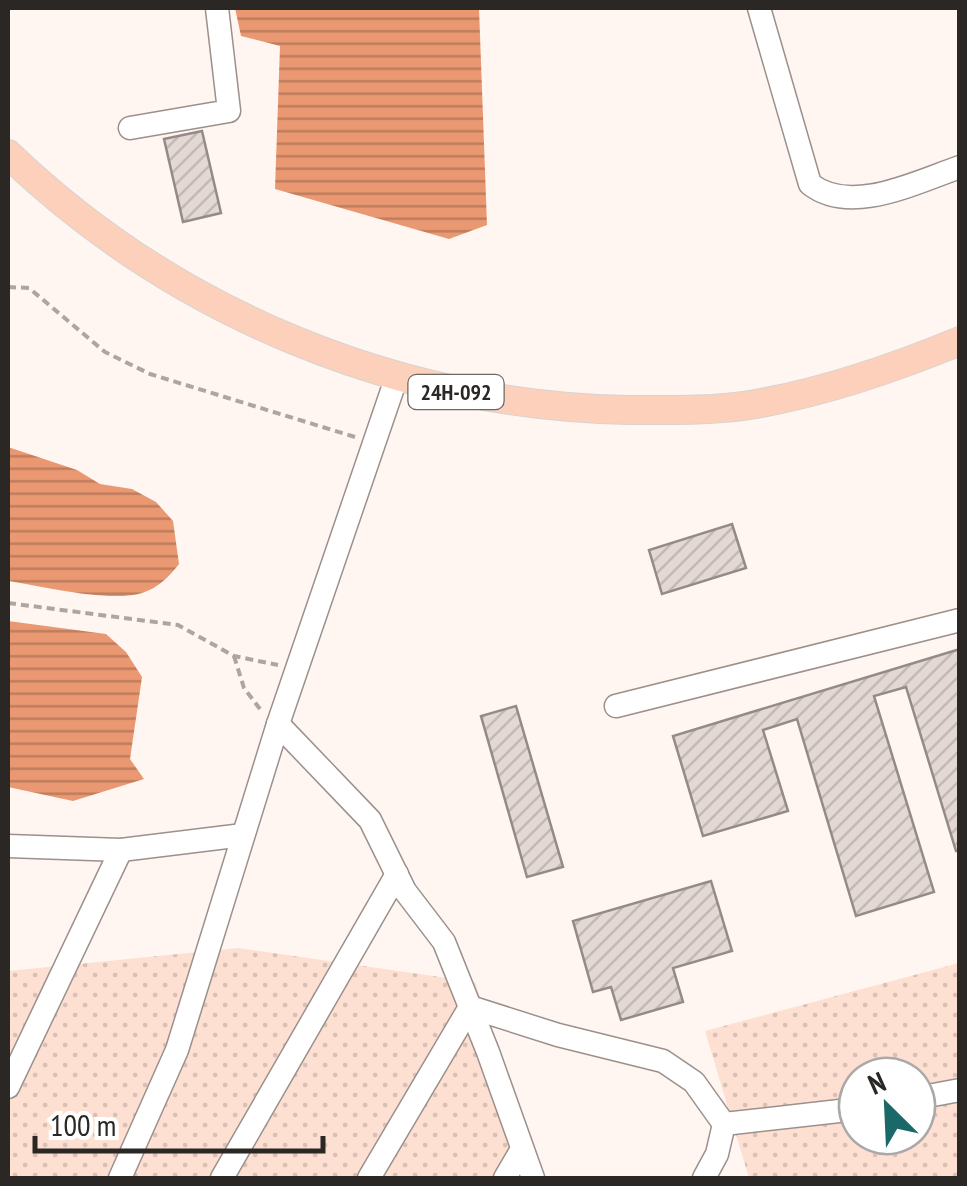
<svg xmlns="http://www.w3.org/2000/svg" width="967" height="1186" font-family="'PT Sans Narrow',sans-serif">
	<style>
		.garden { fill: url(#garden-dots); fill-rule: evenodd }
		.water { fill: url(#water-rules) }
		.building { fill: url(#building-hatch); stroke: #958b86; stroke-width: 2.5 }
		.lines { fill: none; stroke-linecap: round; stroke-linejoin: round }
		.minor-casing { stroke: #9b908c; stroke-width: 25 }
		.major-casing { stroke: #d5d4d3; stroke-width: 30 }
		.path { stroke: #aca5a1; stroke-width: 4; stroke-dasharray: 8 5; stroke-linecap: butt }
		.minor { stroke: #fff; stroke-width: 22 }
		.major { stroke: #fdd0bb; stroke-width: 28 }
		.labels { text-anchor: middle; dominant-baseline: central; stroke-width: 8; stroke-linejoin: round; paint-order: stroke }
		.shield { fill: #fff; stroke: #6b6866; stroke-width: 2.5 }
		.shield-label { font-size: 22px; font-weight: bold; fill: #2b2725 }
	</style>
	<defs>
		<pattern id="garden-dots" width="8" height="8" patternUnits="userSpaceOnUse" patternTransform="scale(2.5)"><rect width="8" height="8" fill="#fee0d2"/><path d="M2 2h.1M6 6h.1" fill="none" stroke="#dac0b4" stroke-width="1.8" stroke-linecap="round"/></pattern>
		<pattern id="water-rules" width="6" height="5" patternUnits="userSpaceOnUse" patternTransform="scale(2.5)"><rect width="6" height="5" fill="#ea9871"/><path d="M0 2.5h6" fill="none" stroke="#be7c5d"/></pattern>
		<pattern id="building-hatch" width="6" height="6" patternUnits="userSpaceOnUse" patternTransform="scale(2.5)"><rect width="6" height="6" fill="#e3d8d3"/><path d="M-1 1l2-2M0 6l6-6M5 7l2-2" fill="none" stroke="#c3b9b5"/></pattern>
	</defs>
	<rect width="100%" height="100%" fill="#fff6f1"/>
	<g class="garden">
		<path d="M238 948 475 982 539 1178H8V971Z"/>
		<path d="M959 963V1178H749L705 1031ZM857 1076H917V1136H857Z"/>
	</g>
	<g class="water">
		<path d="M235 8H479L487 225 449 239 275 189 280 46 241 36Z"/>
		<path d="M8 447 77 470 100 484 132 489 156 502 173 521 179 564C169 577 158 588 142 593 109 603 42 586 8 581Z"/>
		<path d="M8 621 106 634 126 652 142 677 130 759 144 779 73 801 8 787Z"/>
	</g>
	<g class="building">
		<path d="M202 131 221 213 183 222 164 139Z"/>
		<path d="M732 524 746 568 662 594 649 550Z"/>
		<path d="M960 649V851H956L906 687 874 696 934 892 856 916 797 719 763 730 788 811 703 836 673 736Z"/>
		<path d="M516 706 563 867 527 877 481 716Z"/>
		<path d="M711 881 732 951 673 968 683 1002 621 1020 611 987 593 992 573 921Z"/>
	</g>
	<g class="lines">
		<g class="minor-casing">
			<g id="minor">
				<path d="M759 8 810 184C851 216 916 182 960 167"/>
				<path d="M130 128 229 111 217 8"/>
				<path d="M616 706 960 620"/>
				<path d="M278 724 370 820 405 891 444 942 488 1052 533 1178"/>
				<path d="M8 846 121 850 243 835"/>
				<path d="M8 1087 121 850"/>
				<path d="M917 1098 960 1090"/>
				<path d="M120 1178 177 1050 278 724 397 376"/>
				<path d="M222 1178 397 874"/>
				<path d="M369 1178 470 1007 558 1035 663 1061 694 1082 724 1124 857 1109"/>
				<path d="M505 1178 522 1149"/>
				<path d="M704 1178 717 1154 724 1124"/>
			</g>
		</g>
		<g class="major-casing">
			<path id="major" d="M8 154C174 313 398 406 629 410 669 410 711 411 750 405 822 393 892 369 960 341"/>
		</g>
		<g class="path">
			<path d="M8 287 29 288 105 352 150 374 355 437"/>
			<path d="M8 603 178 625 234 656 278 665"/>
			<path d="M234 656 244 688 260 709"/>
		</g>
		<use href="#minor" class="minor"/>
		<use href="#major" class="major"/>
	</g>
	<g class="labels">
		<rect class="shield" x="408.5" y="375" width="95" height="34" rx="8"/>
		<g class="shield-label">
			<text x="456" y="392">24Н-092</text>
		</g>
	</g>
	<rect width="967" height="1186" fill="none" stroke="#2b2725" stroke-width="20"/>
	<g transform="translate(887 1106) rotate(336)"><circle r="48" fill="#ffffff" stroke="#aaa9a8" stroke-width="2.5"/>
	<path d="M0-8L18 38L0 25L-18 38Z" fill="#1b6869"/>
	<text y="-15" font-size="28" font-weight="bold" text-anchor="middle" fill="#2b2725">N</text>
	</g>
	<path d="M35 1136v15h288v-15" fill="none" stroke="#2b2725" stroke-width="5"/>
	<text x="50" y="1136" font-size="30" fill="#2b2725" stroke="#ffffff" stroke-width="8" paint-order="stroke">100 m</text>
</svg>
